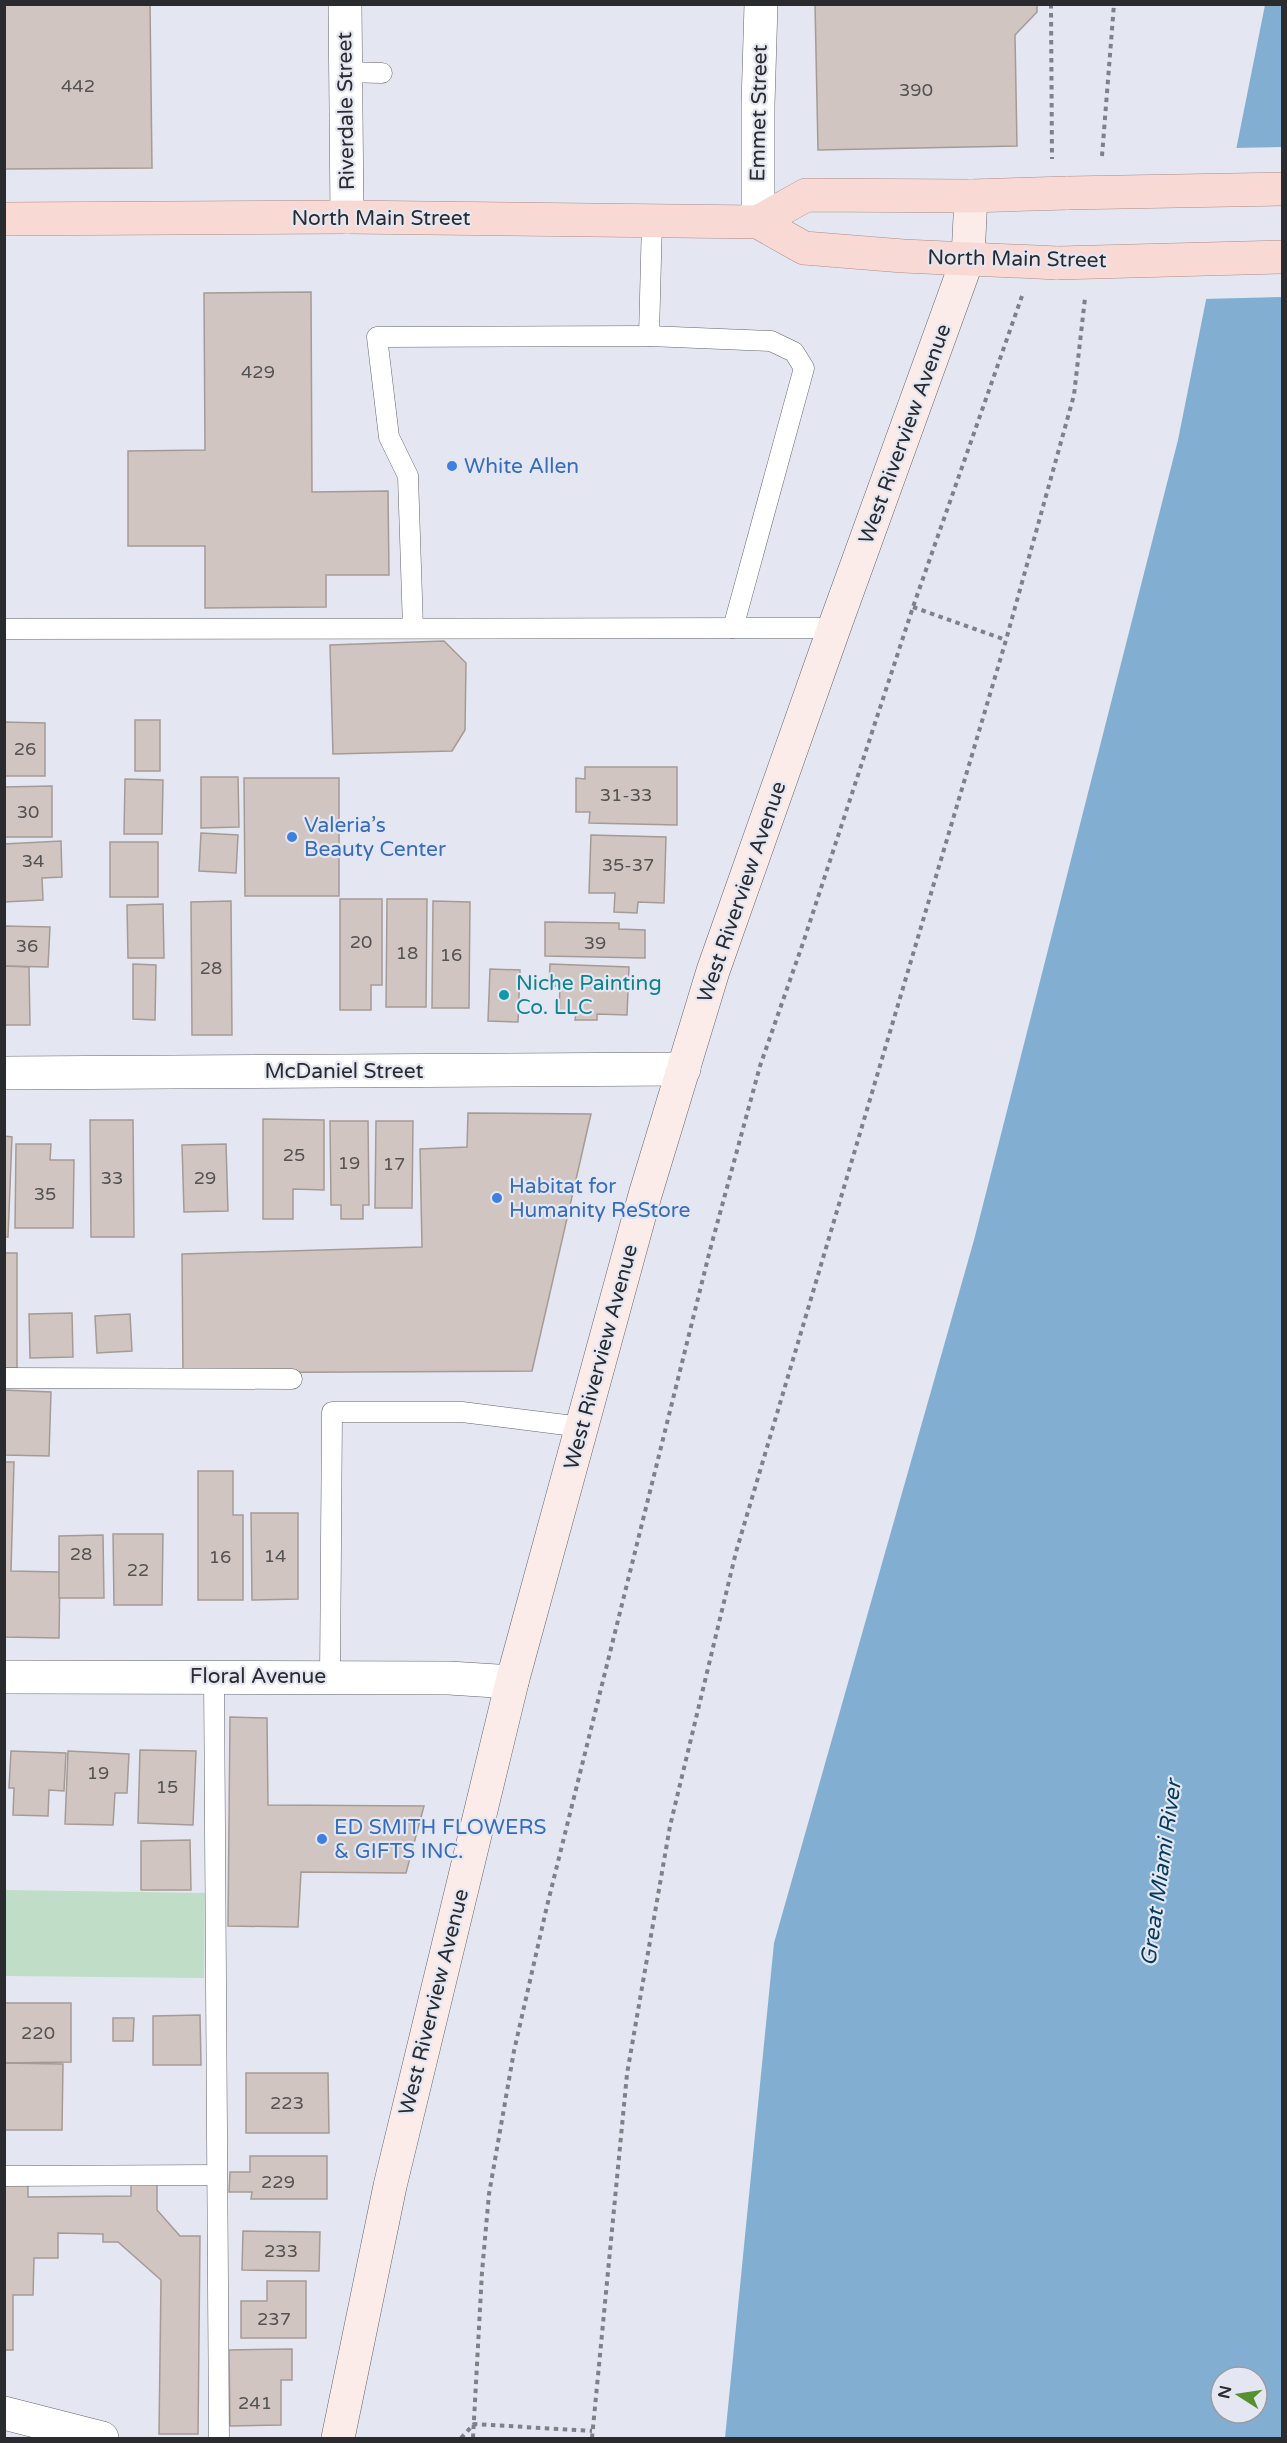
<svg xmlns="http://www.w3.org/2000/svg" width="1287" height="2443" font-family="'Varela Round',sans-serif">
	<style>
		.green { fill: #c0ddc8 }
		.water { fill: #82aed1; fill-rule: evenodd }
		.pier { fill: #e4e7f1 }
		.building { fill: #d0c5c0; stroke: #a59b96; stroke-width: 1.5 }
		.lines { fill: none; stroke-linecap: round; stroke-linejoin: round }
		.lane-casing { stroke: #62656e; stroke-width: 21 }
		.street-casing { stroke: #62656e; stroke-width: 34 }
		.secondary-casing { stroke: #62656e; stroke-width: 34 }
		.primary-casing { stroke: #ad8c87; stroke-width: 34 }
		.path { stroke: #7f8188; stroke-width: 4; stroke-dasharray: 4.5 4.5; stroke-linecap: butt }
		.lane { stroke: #fff; stroke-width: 20 }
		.street { stroke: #fff; stroke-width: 33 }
		.secondary { stroke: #fbece9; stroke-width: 33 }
		.primary { stroke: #f8d9d4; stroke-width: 33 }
		.primary-bridge-casing { stroke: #ad8c87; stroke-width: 34; stroke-linecap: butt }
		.primary-bridge { stroke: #f8d9d4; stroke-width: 33 }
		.shop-dot { fill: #3f7fe0; stroke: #e4e7f1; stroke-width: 2 }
		.culture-dot { fill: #0f9aa8; stroke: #e4e7f1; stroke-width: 2 }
		.labels { text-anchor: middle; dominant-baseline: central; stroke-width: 4.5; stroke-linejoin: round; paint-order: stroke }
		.number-label { font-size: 18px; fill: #545253 }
		.street-label { font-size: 21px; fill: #2a2b2f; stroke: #e4e7f1 }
		.shop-label { font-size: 21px; fill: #366cbe; stroke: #e4e7f1; text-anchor: start }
		.culture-label { font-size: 21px; fill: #0d838f; stroke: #e4e7f1; text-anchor: start }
		.water-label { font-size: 22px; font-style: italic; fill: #023c5d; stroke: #e4e7f1 }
	</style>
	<rect width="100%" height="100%" fill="#e4e7f1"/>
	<path class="green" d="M5 1890 205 1893 204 1978 5 1976Z"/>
	<path class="water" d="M1265 5H1282V2438H725L774 1943 974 1240 1178 440ZM1221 2377H1257V2413H1221Z"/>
	<path class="pier" d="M1282 147V297L1203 299 1233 148Z"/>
	<g class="building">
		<path d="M4 4H150L152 168 4 169Z"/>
		<path d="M815 4H1037V12L1015 35 1017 146 818 150Z"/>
		<path d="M311 292 312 492 388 491 389 575H326V607L205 608V546H128V451L205 450 204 293Z"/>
		<path d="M444 641 466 663 465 730 452 751 333 754 330 645Z"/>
		<rect x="135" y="720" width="25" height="51"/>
		<path d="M4 722 45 723V776H4Z"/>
		<path d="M585 767H677V825L589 823 590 812H576V778L585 779Z"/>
		<path d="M201 777H238L239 827 201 828Z"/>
		<path d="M244 778H339V896H245Z"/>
		<path d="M125 779 163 780 162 834H124Z"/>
		<path d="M52 786V837H4V787Z"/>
		<path d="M201 833 238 835 236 873 199 871Z"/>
		<path d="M591 835 666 837 664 903 638 902 637 913 614 912 615 893H589Z"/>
		<path d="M61 841 62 877 42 878 43 900 4 902V844Z"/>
		<rect x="110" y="842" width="48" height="55"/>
		<path d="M340 899H382V985H371V1010H340Z"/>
		<path d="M387 899H427L426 1007H386Z"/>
		<path d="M231 901 232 1035H192L191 902Z"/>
		<path d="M433 901 470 902 469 1008H432Z"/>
		<path d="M163 904 164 958H128L127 905Z"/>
		<path d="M545 922 619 923V929L645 930V958L545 956Z"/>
		<path d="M4 926 50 927 48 967 4 966Z"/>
		<path d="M133 964 156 965 155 1020 133 1019Z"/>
		<path d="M550 964 629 967 627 1015 597 1014V1020H575L576 1014H559L560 986H549Z"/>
		<path d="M4 966 29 967 30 1025H4Z"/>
		<path d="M490 969 520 970 518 1022 488 1021Z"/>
		<path d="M468 1113 591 1114 532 1371 183 1373 182 1254 422 1247 420 1149 467 1147Z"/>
		<path d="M263 1119 324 1120V1190L293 1189V1219H263Z"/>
		<path d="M90 1120H133L134 1237H91Z"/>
		<path d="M330 1121H368L369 1205H363V1219H341V1205H331Z"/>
		<path d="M376 1121H413L412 1208H375Z"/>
		<path d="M4 1136 12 1137 8 1237H4Z"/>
		<path d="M16 1144H51L50 1160H74L73 1228H15Z"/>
		<path d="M226 1144 228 1211 184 1212 182 1145Z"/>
		<rect x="4" y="1253" width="13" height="115"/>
		<path d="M72 1313 73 1357 30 1358 29 1314Z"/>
		<path d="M130 1314 132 1351 97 1353 95 1316Z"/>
		<path d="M4 1390 51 1392 49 1456 4 1455Z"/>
		<path d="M4 1462H14L11 1571 60 1572 59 1638 4 1637Z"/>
		<path d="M198 1471H233V1515H243V1600H198Z"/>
		<path d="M251 1513H298V1599L252 1600Z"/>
		<path d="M113 1534H163L162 1605H114Z"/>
		<path d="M103 1535 104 1598H59V1536Z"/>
		<path d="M230 1717 267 1718 268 1805 424 1806 406 1873 301 1872 298 1927 228 1926Z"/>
		<path d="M140 1750 196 1751 193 1825 138 1823Z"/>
		<path d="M11 1751 66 1753 64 1791 49 1790 48 1816 13 1815 14 1788H9Z"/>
		<path d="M68 1751 129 1754 127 1793H115L113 1825 65 1824Z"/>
		<path d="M190 1840 191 1890H141V1841Z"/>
		<path d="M4 2003H71V2062L4 2063Z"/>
		<path d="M200 2015 201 2065H153V2016Z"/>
		<path d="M113 2018H134L133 2041H113Z"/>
		<path d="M4 2063 63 2064 62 2130H4Z"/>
		<path d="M246 2073H328L329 2133H246Z"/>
		<path d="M250 2156H327V2199H251L252 2192H229L230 2172H250Z"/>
		<path d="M131 2181H157V2210L180 2236H200L198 2434H159L161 2280 118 2242H103V2234L58 2233V2258H34L33 2295H13V2350H4V2182H28V2197L131 2196Z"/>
		<path d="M243 2231 320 2232 319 2271 242 2270Z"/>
		<path d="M267 2281H306V2338H241V2301H267Z"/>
		<path d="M292 2349V2380H281V2425L230 2426 229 2350Z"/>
	</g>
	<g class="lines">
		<g class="lane-casing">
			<g id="lane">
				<path d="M345 72 382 73"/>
				<path d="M649 336 652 220"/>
				<path d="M413 628 408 476 389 437 377 337 649 336 771 341 794 352 804 368 733 628"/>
				<path d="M4 629 834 628"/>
				<path d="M4 1378 292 1379"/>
				<path d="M214 1676 219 2438"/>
				<path d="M330 1677 332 1412H462L582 1427"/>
				<path d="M4 2176 217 2175"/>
			</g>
		</g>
		<g class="street-casing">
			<g id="street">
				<path d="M345 4 347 217"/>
				<path d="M758 222V105L761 4"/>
				<path d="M4 1073 684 1069"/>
				<path d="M4 1677 449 1678 512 1682"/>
				<path d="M4 2413 102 2438"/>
			</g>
		</g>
		<g class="secondary-casing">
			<path id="secondary" d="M338 2438 390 2186 512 1682 645 1195 713 971 834 628 968 258 971 196"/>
		</g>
		<g class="primary-casing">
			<g id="primary">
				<path d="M4 219 347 217 758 222 804 248 903 256 1058 263"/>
				<path d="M758 222 806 195 971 196 1068 193"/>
			</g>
		</g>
		<g class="path">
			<path d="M1051 4 1052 159"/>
			<path d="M1102 156 1114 4"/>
			<path d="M913 607 1006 640"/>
			<path d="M461 2438 474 2424 592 2431"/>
			<path d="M473 2438 482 2272 489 2194 514 2051 547 1906 710 1250 760 1066 804 940 913 607 1022 296"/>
			<path d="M592 2438 627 2074 670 1826 736 1552 1006 640 1074 395 1085 298"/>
		</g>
		<use href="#lane" class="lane"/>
		<use href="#street" class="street"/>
		<use href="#secondary" class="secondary"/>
		<use href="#primary" class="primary"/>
		<g class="primary-bridge-casing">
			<g id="primary-bridge">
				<path d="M1068 193 1282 189"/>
				<path d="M1058 263 1282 257"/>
			</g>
		</g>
		<use href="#primary-bridge" class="primary-bridge"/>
	</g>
	<g class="shop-dot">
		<circle cx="452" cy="466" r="6"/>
		<circle cx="292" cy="837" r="6"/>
		<circle cx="497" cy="1198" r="6"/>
		<circle cx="322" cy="1839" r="6"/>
	</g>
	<circle class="culture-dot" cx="504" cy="995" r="6"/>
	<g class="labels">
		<g class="number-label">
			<text x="78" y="86">442</text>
			<text x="916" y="90">390</text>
			<text x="258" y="372">429</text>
			<text x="25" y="749">26</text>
			<text x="626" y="795">31-33</text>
			<text x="28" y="812">30</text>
			<text x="33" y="861">34</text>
			<text x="628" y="865">35-37</text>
			<text x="361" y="942">20</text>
			<text x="595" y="943">39</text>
			<text x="27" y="946">36</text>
			<text x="407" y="953">18</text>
			<text x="451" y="955">16</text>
			<text x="211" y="968">28</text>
			<text x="294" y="1155">25</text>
			<text x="349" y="1163">19</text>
			<text x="394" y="1164">17</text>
			<text x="112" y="1178">33</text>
			<text x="205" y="1178">29</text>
			<text x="45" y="1194">35</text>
			<text x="81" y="1554">28</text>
			<text x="275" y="1556">14</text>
			<text x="220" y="1557">16</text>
			<text x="138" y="1570">22</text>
			<text x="98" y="1773">19</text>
			<text x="167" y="1787">15</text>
			<text x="38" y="2033">220</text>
			<text x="287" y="2103">223</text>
			<text x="278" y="2182">229</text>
			<text x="281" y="2251">233</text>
			<text x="274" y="2319">237</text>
			<text x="255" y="2403">241</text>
		</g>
		<g class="street-label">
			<text transform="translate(346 111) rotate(-91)">Riverdale Street</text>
			<text transform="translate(759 113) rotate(-89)">Emmet Street</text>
			<text x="381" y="218">North Main Street</text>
			<text transform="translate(1017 259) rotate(1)">North Main Street</text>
			<text transform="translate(905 434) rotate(-70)">West Riverview Avenue</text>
			<text transform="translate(742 892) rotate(-71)">West Riverview Avenue</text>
			<text x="344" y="1071">McDaniel Street</text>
			<text transform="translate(601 1357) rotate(-75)">West Riverview Avenue</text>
			<text x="258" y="1676">Floral Avenue</text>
			<text transform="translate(434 2002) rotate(-76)">West Riverview Avenue</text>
		</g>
		<g class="shop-label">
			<text x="464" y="466">White Allen</text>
			<text x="304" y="825">Valeria’s<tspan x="304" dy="24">Beauty Center</tspan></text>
			<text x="509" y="1186">Habitat for<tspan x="509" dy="24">Humanity ReStore</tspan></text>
			<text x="334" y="1827">ED SMITH FLOWERS<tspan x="334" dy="24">&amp; GIFTS INC.</tspan></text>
		</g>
		<g class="culture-label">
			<text x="516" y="983">Niche Painting<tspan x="516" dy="24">Co. LLC</tspan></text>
		</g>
		<g class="water-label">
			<text transform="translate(1161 1873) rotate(-82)">Great Miami River</text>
		</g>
	</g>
	<rect width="1287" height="2443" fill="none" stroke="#2a2b2f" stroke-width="12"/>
	<g transform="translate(1239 2395) rotate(282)"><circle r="28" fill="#e4e7f1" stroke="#9a9ca3" stroke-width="1.5"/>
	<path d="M0-4.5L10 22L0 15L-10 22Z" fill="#57912f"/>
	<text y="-9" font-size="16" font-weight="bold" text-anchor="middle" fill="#2a2b2f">N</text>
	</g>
</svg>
